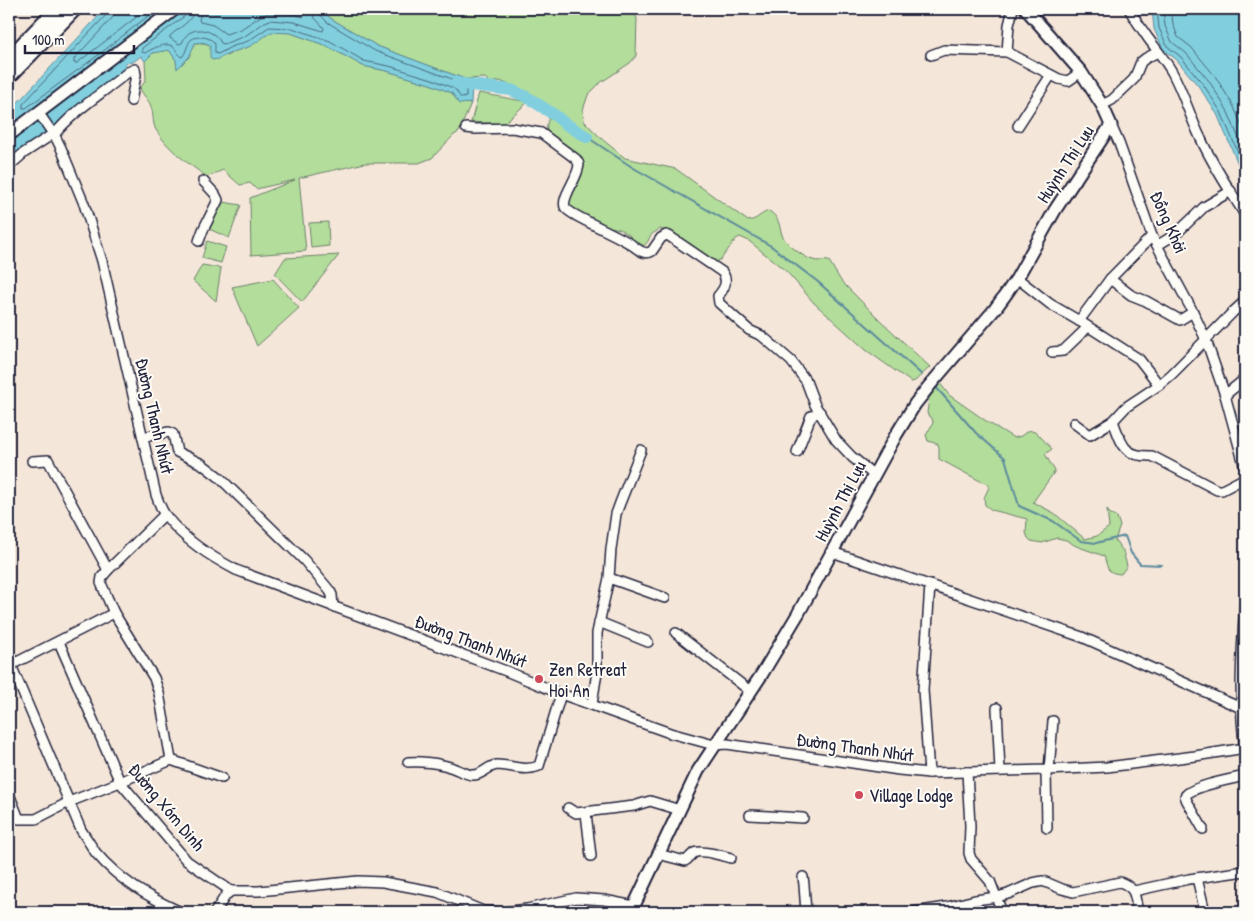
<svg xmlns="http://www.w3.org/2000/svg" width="1254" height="921" font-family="'Patrick Hand',sans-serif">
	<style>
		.green { fill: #b3dd9a; stroke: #6a806a }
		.water { fill: #81cfde; stroke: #5b8a9d }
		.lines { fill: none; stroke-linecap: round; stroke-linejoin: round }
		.shore { stroke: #48677c; stroke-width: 1 }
		.stream { stroke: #5b8a9d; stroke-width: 2 }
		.river { stroke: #81cfde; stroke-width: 12 }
		.street-casing { stroke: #22223b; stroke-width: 12 }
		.secondary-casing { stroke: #22223b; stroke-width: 15 }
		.primary-casing { stroke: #22223b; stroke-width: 18 }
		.street { stroke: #fdfcf7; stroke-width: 9 }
		.secondary { stroke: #fdfcf7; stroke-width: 11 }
		.primary { stroke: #fdfcf7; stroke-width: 14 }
		.poi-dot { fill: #d1495b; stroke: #fdfcf7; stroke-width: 2 }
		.labels { text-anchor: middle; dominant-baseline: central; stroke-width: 4; stroke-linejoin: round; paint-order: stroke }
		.street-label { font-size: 18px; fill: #22223b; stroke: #fdfcf7 }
		.poi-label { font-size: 18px; fill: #22223b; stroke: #fdfcf7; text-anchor: start }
	</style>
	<rect width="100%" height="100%" fill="#f5e6da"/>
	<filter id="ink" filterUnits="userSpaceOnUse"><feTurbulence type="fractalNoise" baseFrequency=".02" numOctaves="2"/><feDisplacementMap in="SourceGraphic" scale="10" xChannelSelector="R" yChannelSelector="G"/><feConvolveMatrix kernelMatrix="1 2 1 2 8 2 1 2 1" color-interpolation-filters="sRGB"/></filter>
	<g filter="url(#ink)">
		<g class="green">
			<path d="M322 9H609L633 13 637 18 636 56 630 63 600 83 588 95 583 110 584 121 603 140 625 158 676 169 748 221C757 220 761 213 769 211 779 217 779 224 782 235 785 243 804 258 813 260 817 262 823 260 829 261L841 281 881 321 930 367 915 381 911 382 866 350 814 303 787 272 749 241 740 237 736 239 721 259 714 263 667 232 660 229C657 231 655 232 652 234 646 241 650 247 636 245L629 235 620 229 610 227 567 208 579 165 546 136 547 124 552 109 532 94 500 81 490 83 485 78 465 79 377 46 330 18Z"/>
			<path d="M271 31 291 33 327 46 363 66 387 71 430 84 452 93 459 103H471L459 132 454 135 432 158 419 163H365L299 178 306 251 251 255 250 198 295 180 256 189 250 183 240 185 223 170 207 177C188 163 169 151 156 130 152 123 154 112 150 104 147 98 142 94 140 88L146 80 145 61 153 53 169 50 176 60 177 68 189 57 195 43C207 41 217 49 227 56L233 52 250 46Z"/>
			<path d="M479 93 528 102 503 124 471 122Z"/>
			<path d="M223 202 241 205 229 238 209 229Z"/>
			<path d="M328 222 329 246 311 248 309 223Z"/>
			<path d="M207 241 226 247 221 263 202 258Z"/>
			<path d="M339 255 302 302 275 274 285 258Z"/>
			<path d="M202 265 221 268 216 301 193 281Z"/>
			<path d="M273 279 299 308 257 346 232 287Z"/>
			<path d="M939 382 949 395 989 423 1014 438 1021 436 1029 430 1037 433 1052 449 1045 454 1055 471 1033 502 1054 513 1085 539 1097 536 1109 527 1107 509 1109 513 1117 517 1120 526 1115 540 1123 551 1127 566 1121 574C1106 573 1108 568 1104 556L1076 546 1066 540 1057 538 1042 543 1031 541 1028 538 1026 533 1027 519 992 510 985 505 984 498 989 487 988 484 982 482 939 459V448L938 444 928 441 926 435 933 423 932 418 928 415 927 413 929 398 931 392Z"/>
		</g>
		<g class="water">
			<path d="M105 9H165L100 60 9 127V112Z"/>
			<path d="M186 9H322L330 18 377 46 465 79 472 85 471 103 459 104 452 93 430 84 387 71 363 66 327 46 291 33 271 32 251 46 233 52 218 59 212 60 210 57V45C205 42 201 42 195 43L189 57 177 69 176 60 169 50 153 53 145 61 141 56 133 62 126 63 124 71 80 105 52 130 9 159V144L34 125 45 120 46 113 132 48 142 42Z"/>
			<path d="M1152 9H1245V178L1241 171 1217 114 1199 87 1177 60 1163 49 1154 29Z"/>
		</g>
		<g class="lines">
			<g class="shore">
				<path d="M109 9 107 14 23 104V108H26L97 56 157 9"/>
				<path d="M115 9 113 17 74 59V63H77L147 9"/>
				<path d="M188 9 186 15 142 48V52L145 53C151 49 166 42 172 46 175 48 178 53 180 56L182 57C187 52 187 42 192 39 198 35 212 37 215 44 215 45 215 52 215 53L218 54 231 47 248 41 269 27 292 28 330 41 364 61 389 66 432 79 455 89 461 98 466 97V88L463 83 375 51 327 22 319 13V9"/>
				<path d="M194 9C193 22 178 28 170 36V38L179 44 182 43C184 39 185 36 189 33 200 26 216 32 221 43L224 44 245 36 265 22 270 20 294 22 323 31 324 28 314 17 312 9"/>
				<path d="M202 9 199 20 200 22 213 25 226 34 241 29 261 16 268 13 293 14 303 17 305 15V9"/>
				<path d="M1157 9 1159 28 1167 46 1181 57 1203 84 1221 112 1245 169"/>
				<path d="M1163 9 1165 26 1172 42 1186 53 1209 81 1227 110 1245 153"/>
				<path d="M1171 9 1173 24 1178 37 1191 47 1215 76 1233 105 1245 133"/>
			</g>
			<g class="stream">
				<path d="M587 137 632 167 771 246 818 282 922 375"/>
				<path d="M935 386 976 433 1005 458 1019 506 1053 521 1081 541 1096 543 1125 536 1131 553 1140 564 1162 565"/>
			</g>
			<path class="river" d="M456 83 511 90 527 97 556 116 564 123 587 137"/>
			<g class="street-casing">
				<g id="street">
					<path d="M1129 9C1135 19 1141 28 1148 38 1156 49 1165 60 1172 72 1184 94 1190 117 1201 139 1213 166 1230 190 1245 215"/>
					<path d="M1007 52 1009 25 1013 9"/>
					<path d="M931 55 944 50 1007 52 1059 79 1068 81 1081 72"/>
					<path d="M1102 105 1112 100 1134 79 1141 62 1146 58 1158 52"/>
					<path d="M38 112 56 138 61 148 84 204 102 261 156 495C159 502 161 510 166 516 184 540 210 556 236 570L506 671 561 694 670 733 714 745 727 744 899 770 929 773 1046 770 1107 767 1195 756 1245 748"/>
					<path d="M1111 125 1119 143 1152 236 1193 312 1206 340 1225 395 1245 468"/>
					<path d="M1018 126 1051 75"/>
					<path d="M466 128 475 129 512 128 541 133 576 159 579 164C579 177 561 197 565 207 568 215 621 236 632 245 638 249 645 256 652 251L661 238 666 235 669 236 722 272C729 281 724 289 718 296L719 303 749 330 762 336 791 361 806 381 815 405 836 440 852 457 874 475"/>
					<path d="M54 135C74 110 103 93 128 72L135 69 136 75 131 101"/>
					<path d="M9 166 24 153 53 134"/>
					<path d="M199 241 203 230 218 200 215 194 203 181"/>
					<path d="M1158 245 1176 234 1204 207 1231 191"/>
					<path d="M1017 278 1050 304 1081 322 1139 359 1159 385"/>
					<path d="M1110 279 1131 295 1146 301 1180 320 1193 312"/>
					<path d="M1079 321 1110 279 1152 236"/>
					<path d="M1052 352 1063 351 1088 327"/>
					<path d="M1225 395 1245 379"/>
					<path d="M1113 421C1122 444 1123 457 1152 456L1217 490H1222L1245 478"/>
					<path d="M1074 423 1090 435 1113 421 1126 407 1159 385 1172 374 1233 312 1245 301"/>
					<path d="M143 437 169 432 173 434 177 452 202 464 219 477 304 560 330 591 332 595 333 607"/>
					<path d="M797 452 811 416 820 412"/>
					<path d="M32 461 48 460 108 570"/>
					<path d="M164 515 108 570 102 577 101 583 104 590 114 613 154 678 159 693 171 760"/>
					<path d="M832 552 1082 637 1241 708"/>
					<path d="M609 578 665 598"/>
					<path d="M1245 602C1242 651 1238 700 1245 750"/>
					<path d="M599 622 648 642"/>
					<path d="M676 633 750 691"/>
					<path d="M59 642 120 782 187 861 231 891H259L358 881 383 882 437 892 483 911 500 912"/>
					<path d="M11 665 81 830C86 837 91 846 96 853 120 881 148 897 181 912"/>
					<path d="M9 666 114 613"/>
					<path d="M592 704 597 672V633L609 578 611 549 616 514 620 503 641 450"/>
					<path d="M997 708 1000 771"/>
					<path d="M408 762C420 761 439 763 450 767 457 769 465 774 472 775 482 776 487 766 497 765 511 765 525 772 539 766L561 694"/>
					<path d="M1046 770 1047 828"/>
					<path d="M1049 770 1053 721"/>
					<path d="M967 772 970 826 969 853 971 859 990 881 1002 912"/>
					<path d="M929 773 923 690 930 585"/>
					<path d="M9 794 19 819H36L69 802 120 782 171 760 222 778"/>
					<path d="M568 808 576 813 634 806 650 801 680 810"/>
					<path d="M586 813 591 856"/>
					<path d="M750 815 803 818"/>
					<path d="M1203 829 1187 801 1185 796C1192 786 1232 779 1245 776"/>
					<path d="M658 854 685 861C689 859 690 856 694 853 700 849 724 856 731 858"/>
					<path d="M803 877 804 885 806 912"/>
					<path d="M1197 878 1205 912"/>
					<path d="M1134 891 1189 879 1245 871"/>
					<path d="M215 912 226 895 231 891"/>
					<path d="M505 912 527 909 576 898 604 900 634 906"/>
					<path d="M914 912 947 907 975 900 997 897 1008 894 1033 883 1043 881 1062 889 1073 892 1120 882C1138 889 1134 897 1138 912"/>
				</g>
			</g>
			<g class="secondary-casing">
				<g id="secondary">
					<path d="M9 135 175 9"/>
					<path d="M631 912 698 771 762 674 798 614 896 435 915 404 930 385 995 309 1006 294 1017 278 1055 210 1111 125 1102 105 1081 72 1026 9"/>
				</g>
			</g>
			<g class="primary-casing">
				<g id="primary">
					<path d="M9 59 57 9"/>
					<path d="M9 76 74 9"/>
				</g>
			</g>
			<use href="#street" class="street"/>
			<use href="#secondary" class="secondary"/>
			<use href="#primary" class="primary"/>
		</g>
	</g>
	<g class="poi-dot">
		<circle cx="539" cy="679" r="5"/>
		<circle cx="859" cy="795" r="5"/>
	</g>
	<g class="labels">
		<g class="street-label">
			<text transform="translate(1065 164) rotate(-57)">Huỳnh Thị Lựu</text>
			<text transform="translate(1169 222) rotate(66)">Đồng Khởi</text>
			<text transform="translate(155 416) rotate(77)">Đường Thanh Nhứt</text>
			<text transform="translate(840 501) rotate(-62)">Huỳnh Thị Lựu</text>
			<text transform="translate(471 641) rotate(21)">Đường Thanh Nhứt</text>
			<text transform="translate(855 747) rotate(8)">Đường Thanh Nhứt</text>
			<text transform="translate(167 807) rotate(50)">Đường Xóm Dinh</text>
		</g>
		<g class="poi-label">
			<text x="549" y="669">Zen Retreat<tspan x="549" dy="21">Hoi An</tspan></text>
			<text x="869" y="795">Village Lodge</text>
		</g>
	</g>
	<rect width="1254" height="921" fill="none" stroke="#fdfcf7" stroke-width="30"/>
	<rect x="15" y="15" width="1224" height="891" fill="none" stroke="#22223b" stroke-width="2" filter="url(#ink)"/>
	<path d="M25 45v8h109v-8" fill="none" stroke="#22223b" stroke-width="2.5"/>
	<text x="32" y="45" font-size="15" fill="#22223b" stroke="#fdfcf7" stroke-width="4" paint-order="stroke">100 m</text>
</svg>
